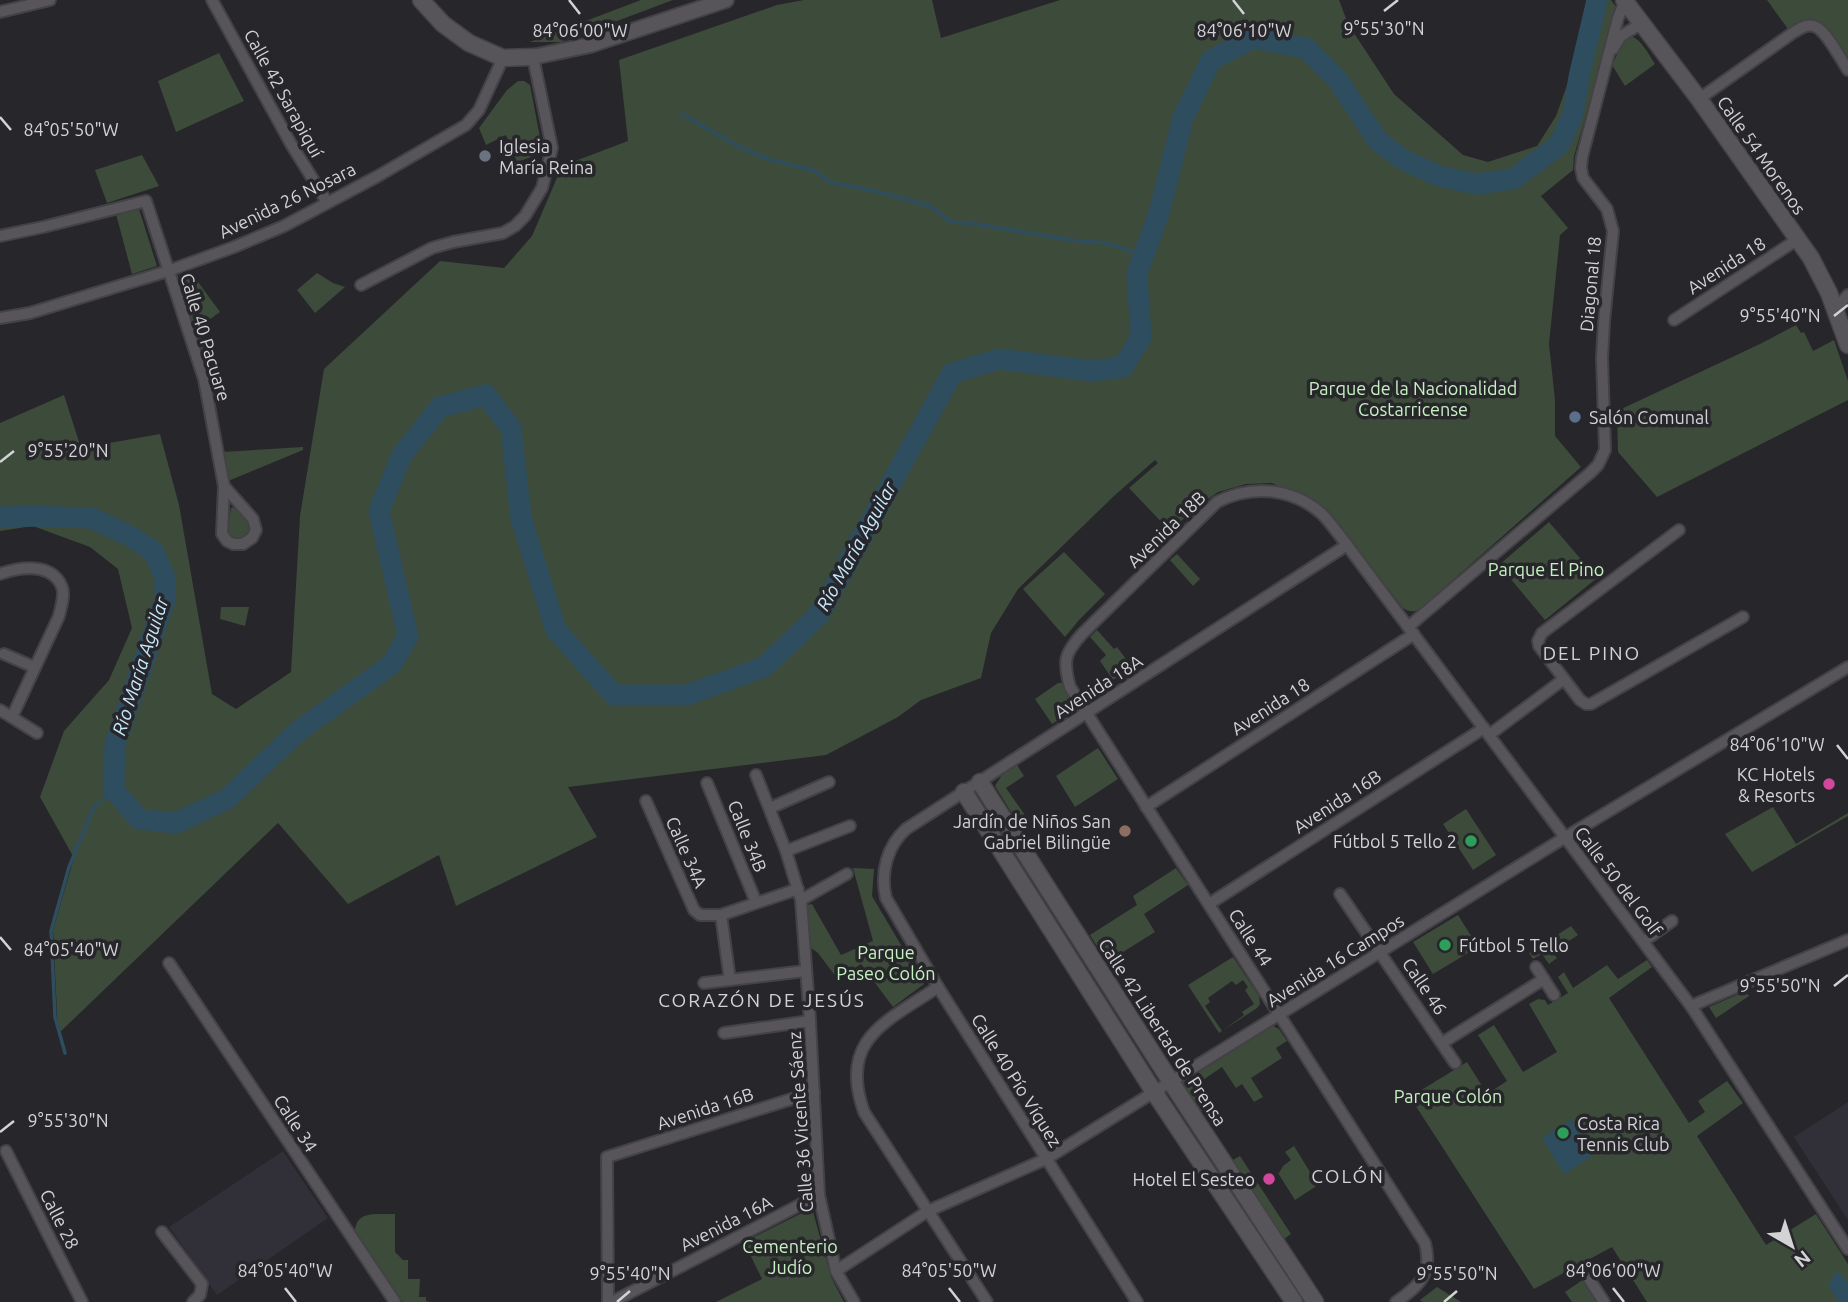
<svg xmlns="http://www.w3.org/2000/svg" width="1848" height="1302" font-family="Ubuntu,sans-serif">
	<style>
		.built { fill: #312f38 }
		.green { fill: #3d4b3b; fill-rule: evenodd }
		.water { fill: #2e4d5f }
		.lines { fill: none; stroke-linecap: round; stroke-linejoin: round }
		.stream { stroke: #2e4d5f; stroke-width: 3.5 }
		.river { stroke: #2e4d5f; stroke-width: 21 }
		.minor-casing { stroke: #434246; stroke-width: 14 }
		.tertiary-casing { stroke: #434246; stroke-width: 18 }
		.secondary-casing { stroke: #434246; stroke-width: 19 }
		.minor { stroke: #57555a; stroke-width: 10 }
		.tertiary { stroke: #57555a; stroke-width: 14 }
		.secondary { stroke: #57555a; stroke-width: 16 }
		.ticks { fill: none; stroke: #d3d3d6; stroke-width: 2.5 }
		.worship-dot { fill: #6b7280; stroke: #27262b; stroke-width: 2.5 }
		.service-dot { fill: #5c6f8a; stroke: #27262b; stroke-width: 2.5 }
		.hotel-dot { fill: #d1479c; stroke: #27262b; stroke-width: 2.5 }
		.education-dot { fill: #8d6e63; stroke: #27262b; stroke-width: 2.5 }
		.leisure-dot { fill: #2e9e5b; stroke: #27262b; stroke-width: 2.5 }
		.labels { text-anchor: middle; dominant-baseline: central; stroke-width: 7; stroke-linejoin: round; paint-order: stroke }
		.street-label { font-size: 18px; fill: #d3d3d6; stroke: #27262b }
		.poi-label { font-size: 18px; fill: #d3d3d6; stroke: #27262b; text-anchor: start }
		.park-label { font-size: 18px; fill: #c6f1c1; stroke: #27262b }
		.water-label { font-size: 19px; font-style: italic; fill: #c6e9fe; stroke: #27262b }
		.neighbourhood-label { font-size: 19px; letter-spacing: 2px; fill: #d3d3d6; stroke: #27262b }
		.ticks-label { font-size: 18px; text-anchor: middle; fill: #d3d3d6; stroke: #27262b; stroke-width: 7; stroke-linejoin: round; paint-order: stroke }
	</style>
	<rect width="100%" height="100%" fill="#27262b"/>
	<g class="built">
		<path d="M1848 1102V1220L1794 1137Z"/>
		<path d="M283 1151 328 1218 217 1295 169 1227Z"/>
	</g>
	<g class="green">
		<path d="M641 0H673L561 42H530Z"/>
		<path d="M804 0H932L941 38 1060 0H1339L1348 24 1394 94 1463 155 1488 162 1537 146 1556 116 1572 71 1589 0H1611L1617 8 1574 156 1573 170 1541 196 1568 228 1560 235 1549 344 1555 400V436L1581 467 1419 610C1413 612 1409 612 1403 608L1327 509 1272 483 1246 484 1218 492 1197 507 1170 531 1129 488 1158 463 1155 460 1114 496 1018 589 991 633 981 678 921 700 898 717 826 755 568 787 597 837 456 906 439 855 348 904 278 823 58 1034 53 930 74 858 40 797 64 731 109 680 132 628 118 569 90 547 33 526 0 531V423L64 395 81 448 160 434 179 505 212 694 236 709 291 672 300 516 324 369 440 261 504 268 532 236 562 166 628 141 619 60 777 5Z"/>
		<path d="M1767 0H1848V60L1826 29 1817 21 1801 23 1788 29Z"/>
		<path d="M1631 36C1642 40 1649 55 1655 64L1625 86 1612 65 1624 41Z"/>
		<path d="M219 53 244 101 176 132 158 81Z"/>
		<path d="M518 81H524L530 85 543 153 517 162 506 135 486 145 479 128 507 90Z"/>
		<path d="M142 155 159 186 107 203 95 170Z"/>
		<path d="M139 209 157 266 132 274 116 214Z"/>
		<path d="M190 271 220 312 195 330 179 279Z"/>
		<path d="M317 273 333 283 345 287 315 313 297 290Z"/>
		<path d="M1796 325 1801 333 1804 332 1813 351 1834 340 1848 381V400L1657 497 1618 452 1617 411 1760 344Z"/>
		<path d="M197 332 216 358 220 377 208 376 195 334Z"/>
		<path d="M303 447V450L228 481 222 452Z"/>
		<path d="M234 507C245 517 252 520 249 536L242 540 230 536 227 531 231 508Z"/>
		<path d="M1549 522 1597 578 1545 620 1499 565Z"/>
		<path d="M1064 552 1105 594 1079 620 1065 637 1023 589Z"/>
		<path d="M1177 554 1200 579 1193 586 1170 560Z"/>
		<path d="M221 607H249L245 626 220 619Z"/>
		<path d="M1097 630 1114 649 1117 647 1132 667 1113 680 1100 661 1106 655 1090 637Z"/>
		<path d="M1058 683H1062L1077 706 1076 709 1052 724 1035 699Z"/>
		<path d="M1098 748 1118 779 1075 807 1056 776Z"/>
		<path d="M1017 765 1024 776 1006 788 1027 818 1025 820 1028 824 1021 828 995 786 1002 775Z"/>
		<path d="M1773 807 1796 844 1848 813V816L1752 872 1725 834Z"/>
		<path d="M1466 809 1496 855 1473 870 1443 824Z"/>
		<path d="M853 868 874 869 872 896 924 984 893 1007 861 964 843 976 836 977 818 953 810 947 807 905 812 904 841 955 873 941Z"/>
		<path d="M1176 868 1188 885 1144 914 1155 932 1107 962 1090 935 1137 905 1133 896Z"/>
		<path d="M1458 915 1478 947 1433 974 1413 942Z"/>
		<path d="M1571 926 1578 935 1552 952 1557 958 1549 964 1542 954 1533 959 1529 953Z"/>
		<path d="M1233 957 1259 996 1260 1004 1257 1008 1219 1033 1188 985ZM1243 980 1248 987 1245 990 1254 1004 1242 1012 1244 1015 1222 1031 1205 1006 1210 1002 1208 998 1232 981 1236 985Z"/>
		<path d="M1647 960 1652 967 1609 998 1689 1123 1705 1112 1698 1101 1727 1081 1743 1103 1697 1136 1766 1245 1816 1214 1848 1264V1302H1647L1612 1247 1534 1289 1410 1097 1467 1062 1487 1094 1507 1081 1478 1035 1494 1025 1523 1072 1557 1052 1529 1004 1538 999 1545 1000 1548 1005 1568 993 1558 977 1564 972 1573 988 1607 965 1618 979Z"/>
		<path d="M1746 991 1749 996 1716 1018 1709 1007Z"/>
		<path d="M1273 1026 1279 1029 1287 1041 1276 1048 1282 1058 1251 1078 1263 1097 1254 1102 1242 1084 1236 1088 1222 1067 1194 1086 1208 1107 1199 1113 1182 1085 1183 1082Z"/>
		<path d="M1294 1146 1318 1185 1295 1200 1278 1173H1279L1283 1166 1291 1160 1285 1152Z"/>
		<path d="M1240 1156 1291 1234 1284 1239 1231 1161Z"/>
		<path d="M812 1208 831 1277 844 1302H716L762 1279 744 1242Z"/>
		<path d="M374 1214H395V1252L403 1260H408V1279H420L419 1297H426V1301L431 1302H403L355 1230C356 1218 364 1215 374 1214Z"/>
		<path d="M1584 1279 1599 1302H1572L1565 1292Z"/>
		<path d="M1437 1287 1461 1302H1422L1420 1300Z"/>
	</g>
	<g class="water">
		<path d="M1571 1120 1593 1155 1564 1174 1542 1138Z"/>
		<path d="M1833 1272 1841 1274 1848 1284V1302H1839L1828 1285 1833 1279Z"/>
	</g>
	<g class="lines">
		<g class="stream">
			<path d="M682 114 736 145 768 159 815 171 830 182 879 192 930 206 951 222 976 224 1070 240 1107 243 1144 255"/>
			<path d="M65 1053 55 1017 51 931 69 867 94 807 114 790"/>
		</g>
		<path class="river" d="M0 517 30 516 92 518 132 537 154 552 165 578V600L115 744 114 790 139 819 176 823 227 799 297 732 392 664 408 636 379 511 402 455 440 407 486 395 511 428 521 518 556 630 614 695H687L764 667 819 615 952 373 999 359 1092 371 1123 367 1141 337 1137 274 1159 213 1183 118 1211 60 1253 38 1306 48 1337 79 1378 141 1404 160 1439 176 1476 184 1513 179 1559 145 1573 114 1579 77 1597 0"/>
		<g class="minor-casing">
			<g id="minor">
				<path d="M212 0 291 144 327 202"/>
				<path d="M0 12 50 0"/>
				<path d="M1613 49 1621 36 1642 23"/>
				<path d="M1699 99 1794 32C1801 28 1808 23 1816 27 1827 32 1841 60 1848 70"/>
				<path d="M0 236 43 227 146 201 204 379 224 486 222 534 227 541 233 544H243L252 538 256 530 253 519 224 486"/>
				<path d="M361 285 432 248 453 242 503 233 515 226 525 216 542 188 552 148 533 57"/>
				<path d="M1835 309 1848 295"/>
				<path d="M0 318 30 313 168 271 234 247 284 226 378 176 466 125 479 110 503 58"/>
				<path d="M1674 320 1798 239"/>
				<path d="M1679 530 1542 633 1538 641 1539 646 1580 700 1586 704H1591L1743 617"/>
				<path d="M0 574C20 567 52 562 62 587 65 596 61 607 59 616L12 717"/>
				<path d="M1408 627 1590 473 1598 465 1605 450 1602 358 1604 321 1613 231 1607 209 1583 178 1581 168 1582 157 1618 18 1625 1"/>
				<path d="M4 654 34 667"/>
				<path d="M0 710 37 733"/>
				<path d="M1489 735 1564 679"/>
				<path d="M756 775 786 851 801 900 810 1021 819 1195 836 1271 854 1302"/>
				<path d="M707 783 756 902"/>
				<path d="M646 801 694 910 700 915H721L798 889"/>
				<path d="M1146 807 1414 634"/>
				<path d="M770 808 829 782"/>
				<path d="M786 851 850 826"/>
				<path d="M1340 894 1455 1063"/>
				<path d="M801 900 847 874"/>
				<path d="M1209 904 1484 728"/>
				<path d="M721 915 730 980"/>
				<path d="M1644 941 1672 921"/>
				<path d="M169 963 395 1302"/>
				<path d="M1536 967 1554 995"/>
				<path d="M704 983 805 971"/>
				<path d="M938 987C886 1022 838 1039 864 1112L987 1302"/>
				<path d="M1691 1006 1848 940"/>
				<path d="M724 1033 810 1021"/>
				<path d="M1442 1043 1544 979"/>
				<path d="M6 1151 82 1302"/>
				<path d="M162 1232 202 1284 200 1295 193 1302"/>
				<path d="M836 1271 928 1211 1046 1159 1564 838 1848 667"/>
				<path d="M1589 1279 1604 1302"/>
				<path d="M608 1302 607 1157 814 1092"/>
				<path d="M612 1302 819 1195"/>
				<path d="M1137 1302 938 987 886 898C880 873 887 846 906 829L1347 545"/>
				<path d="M1396 1302C1420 1285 1433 1274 1425 1243L1070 687C1063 661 1064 654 1082 634L1217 502C1252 484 1293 488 1322 514 1331 523 1339 535 1347 545L1691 1006 1848 1249"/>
			</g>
		</g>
		<g class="tertiary-casing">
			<path id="tertiary" d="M533 57 590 45 726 0"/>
		</g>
		<g class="secondary-casing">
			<g id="secondary">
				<path d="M421 0 443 24 469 43 503 58 533 57"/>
				<path d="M1624 0 1699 99 1811 258 1829 293 1848 345"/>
				<path d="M980 782 1171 1082 1315 1302"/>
				<path d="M964 792 1154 1092 1294 1302"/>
			</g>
		</g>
		<use href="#minor" class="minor"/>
		<use href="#tertiary" class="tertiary"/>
		<use href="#secondary" class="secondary"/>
	</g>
	<path class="ticks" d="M569 0 580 14M1233 0 1244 14M1384 11 1398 0M0 117 11 130M1834 316 1848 305M0 462 14 451M1837 745 1848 759M0 937 11 950M1834 986 1848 975M0 1132 14 1121M285 1288 296 1302M949 1288 960 1302M1613 1288 1624 1302M617 1302 630 1291M1444 1302 1457 1291"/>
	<circle class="worship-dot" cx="485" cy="156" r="7"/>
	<circle class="service-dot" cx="1575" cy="417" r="7"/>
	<g class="hotel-dot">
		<circle cx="1829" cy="784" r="7"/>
		<circle cx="1269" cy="1179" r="7"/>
	</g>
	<circle class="education-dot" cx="1125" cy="831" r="7"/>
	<g class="leisure-dot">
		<circle cx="1471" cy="841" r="7"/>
		<circle cx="1445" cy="945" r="7"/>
		<circle cx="1563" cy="1133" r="7"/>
	</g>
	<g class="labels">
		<g class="street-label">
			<text transform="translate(284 93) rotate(61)">Calle 42 Sarapiquí</text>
			<text transform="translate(1762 155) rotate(55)">Calle 54 Morenos</text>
			<text transform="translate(287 200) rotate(-26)">Avenida 26 Nosara</text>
			<text transform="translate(1726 265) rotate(-33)">Avenida 18</text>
			<text transform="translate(1590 284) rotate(-85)">Diagonal 18</text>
			<text transform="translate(206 337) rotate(73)">Calle 40 Pacuare</text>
			<text transform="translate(1166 529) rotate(-44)">Avenida 18B</text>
			<text transform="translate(1098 686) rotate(-33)">Avenida 18A</text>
			<text transform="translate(1270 706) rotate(-33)">Avenida 18</text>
			<text transform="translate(1337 801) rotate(-33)">Avenida 16B</text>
			<text transform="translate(748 836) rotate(68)">Calle 34B</text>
			<text transform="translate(687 852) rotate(66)">Calle 34A</text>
			<text transform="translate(1619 881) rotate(53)">Calle 50 del Golf</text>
			<text transform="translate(1251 937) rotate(57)">Calle 44</text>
			<text transform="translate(1335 960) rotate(-32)">Avenida 16 Campos</text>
			<text transform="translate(1425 986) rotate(56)">Calle 46</text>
			<text transform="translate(1163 1032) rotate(57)">Calle 42 Libertad de Prensa</text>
			<text transform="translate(1017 1080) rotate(58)">Calle 40 Pío Víquez</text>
			<text transform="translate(705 1108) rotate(-18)">Avenida 16B</text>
			<text transform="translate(800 1122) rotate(-94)">Calle 36 Vicente Sáenz</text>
			<text transform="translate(296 1123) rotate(57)">Calle 34</text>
			<text transform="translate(60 1219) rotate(63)">Calle 28</text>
			<text transform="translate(726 1223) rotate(-27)">Avenida 16A</text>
		</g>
		<g class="poi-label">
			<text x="499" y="146">Iglesia<tspan x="499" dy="21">María Reina</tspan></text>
			<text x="1589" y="417">Salón Comunal</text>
			<text x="1815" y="774" text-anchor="end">KC Hotels<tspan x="1815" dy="21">&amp; Resorts</tspan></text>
			<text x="1111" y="821" text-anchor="end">Jardín de Niños San<tspan x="1111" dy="21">Gabriel Bilingüe</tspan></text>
			<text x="1457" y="841" text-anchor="end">Fútbol 5 Tello 2</text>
			<text x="1459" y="945">Fútbol 5 Tello</text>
			<text x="1577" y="1123">Costa Rica<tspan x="1577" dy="21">Tennis Club</tspan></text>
			<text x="1255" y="1179" text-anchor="end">Hotel El Sesteo</text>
		</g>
		<g class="park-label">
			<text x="1413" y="388">Parque de la Nacionalidad<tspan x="1413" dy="21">Costarricense</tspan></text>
			<text x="1546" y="569">Parque El Pino</text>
			<text x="886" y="952">Parque<tspan x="886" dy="21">Paseo Colón</tspan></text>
			<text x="1448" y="1096">Parque Colón</text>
			<text x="790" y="1246">Cementerio<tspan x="790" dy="21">Judío</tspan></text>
		</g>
		<g class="water-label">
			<text transform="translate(856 546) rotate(-61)">Río María Aguilar</text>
			<text transform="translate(140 666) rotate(-72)">Río María Aguilar</text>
		</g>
		<g class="neighbourhood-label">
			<text x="1592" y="653">DEL PINO</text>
			<text x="762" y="1000">CORAZÓN DE JESÚS</text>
			<text x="1348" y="1176">COLÓN</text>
		</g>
	</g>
	<g class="ticks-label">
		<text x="1384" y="35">9°55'30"N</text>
		<text x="580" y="37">84°06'00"W</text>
		<text x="1244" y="37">84°06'10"W</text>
		<text x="71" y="136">84°05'50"W</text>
		<text x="1780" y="322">9°55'40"N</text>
		<text x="68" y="457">9°55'20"N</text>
		<text x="1777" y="751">84°06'10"W</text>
		<text x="71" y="956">84°05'40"W</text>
		<text x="1780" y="992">9°55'50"N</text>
		<text x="68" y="1127">9°55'30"N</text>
		<text x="285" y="1277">84°05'40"W</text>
		<text x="949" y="1277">84°05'50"W</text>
		<text x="1613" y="1277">84°06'00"W</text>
		<text x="630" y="1280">9°55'40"N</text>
		<text x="1457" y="1280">9°55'50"N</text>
	</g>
	<g transform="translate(1792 1246) rotate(141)" stroke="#27262b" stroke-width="5" paint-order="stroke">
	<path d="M0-5L12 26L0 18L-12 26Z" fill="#d3d3d6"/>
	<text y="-10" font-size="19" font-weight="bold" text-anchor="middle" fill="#d3d3d6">N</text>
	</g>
</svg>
